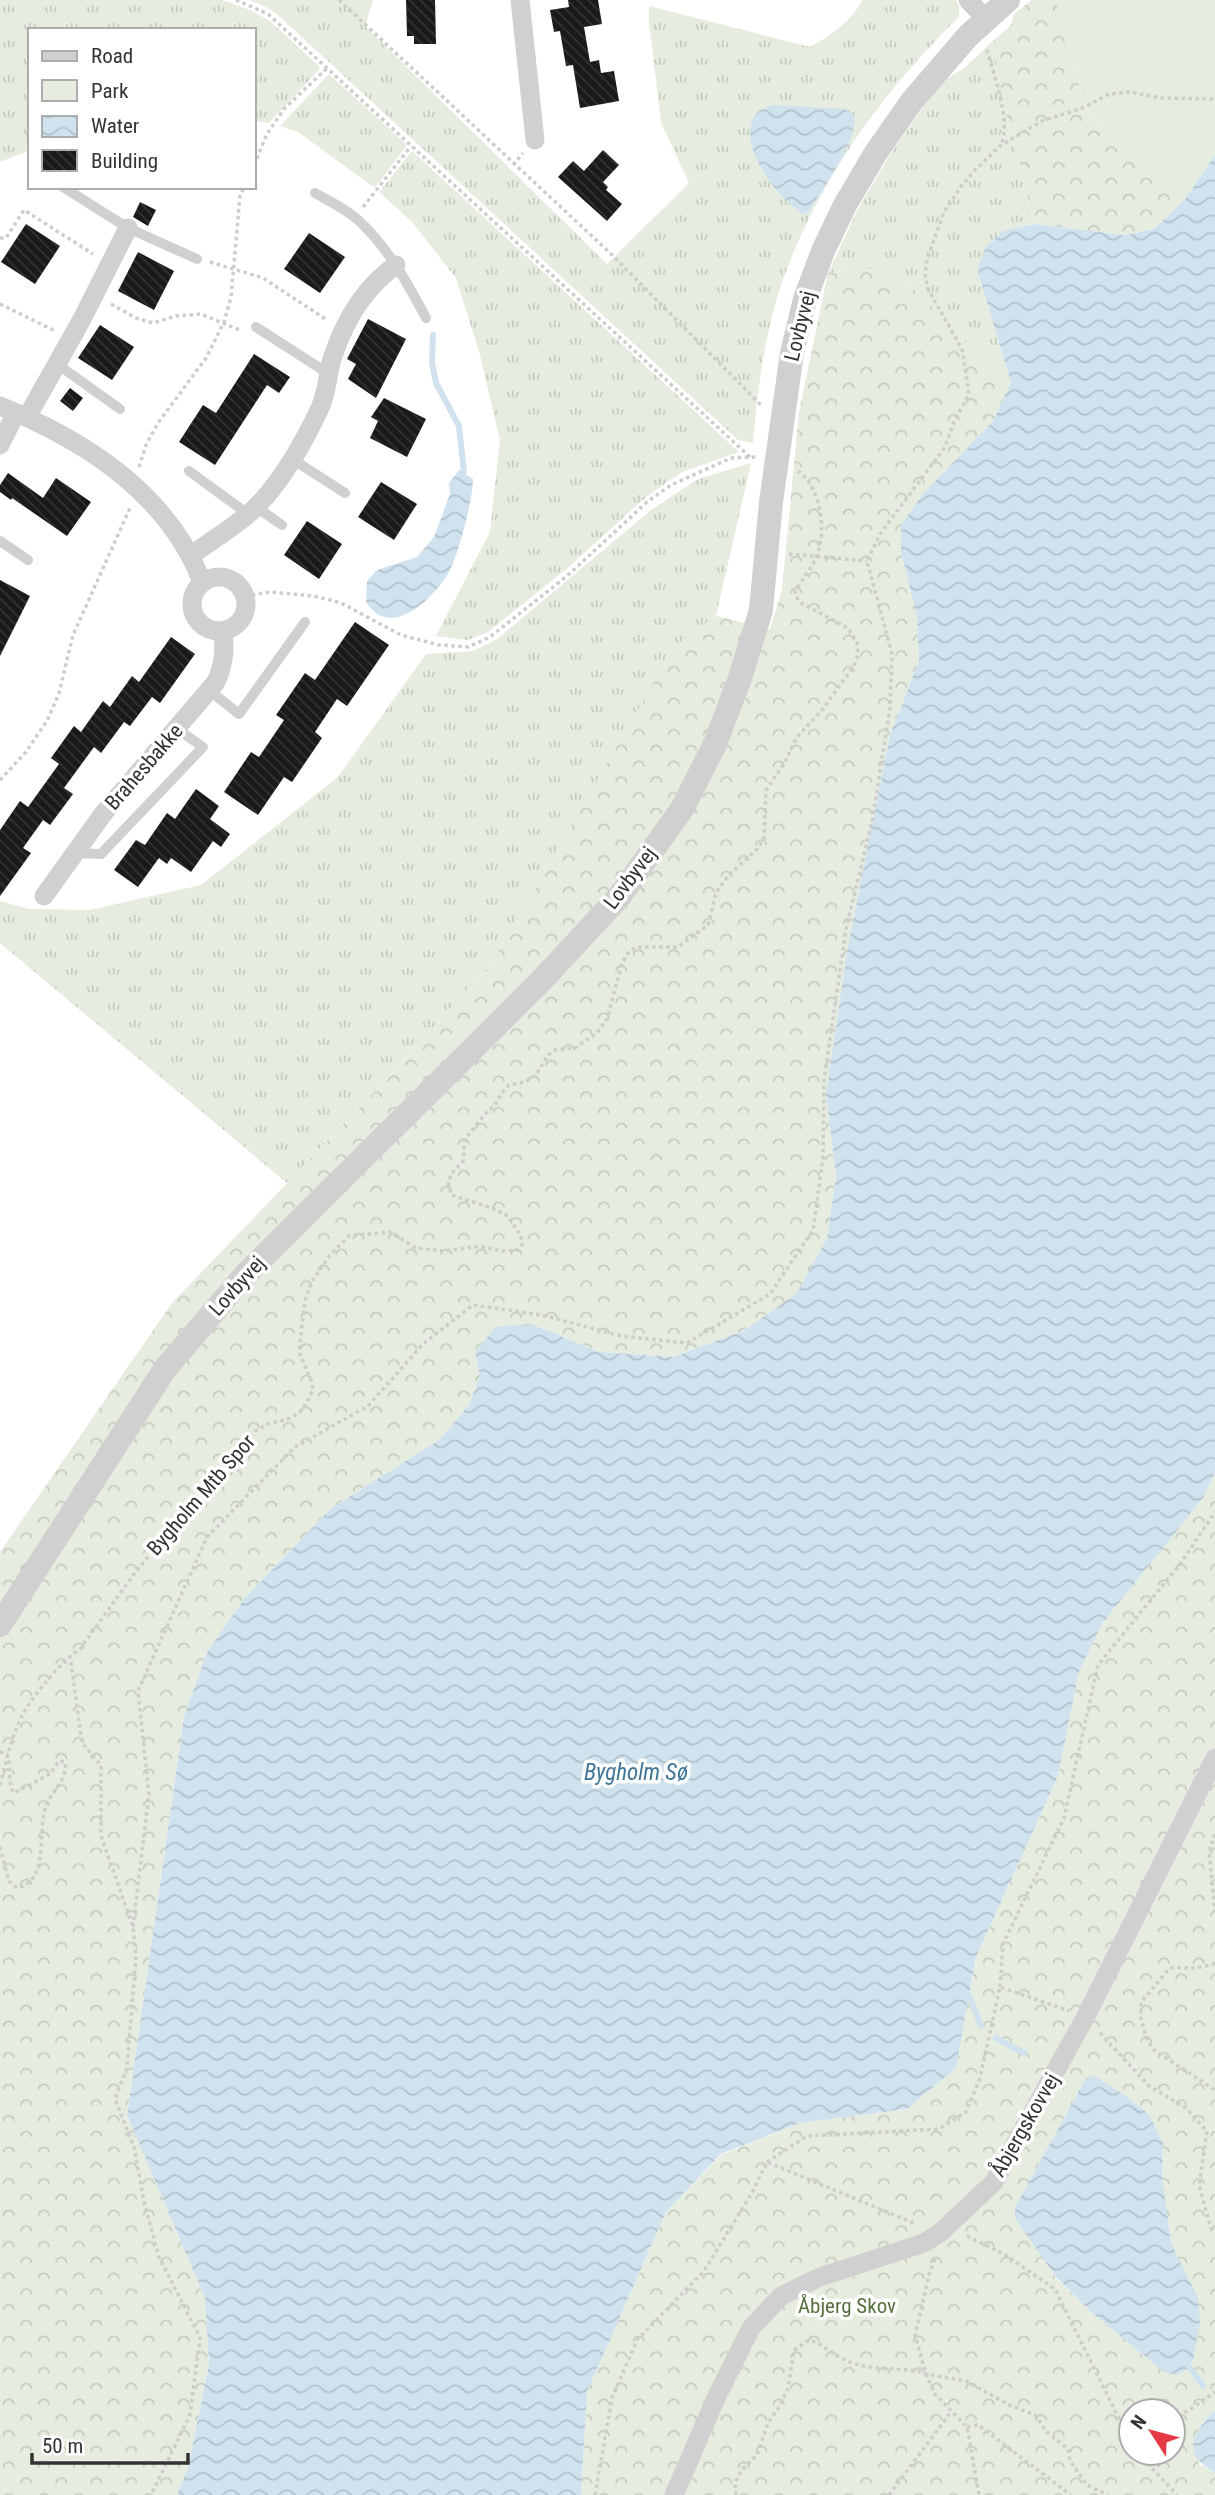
<svg xmlns="http://www.w3.org/2000/svg" width="1215" height="2495" font-family="'Roboto Condensed',sans-serif">
	<style>
		.grass { fill: url(#grass-tufts) }
		.forest { fill: url(#forest-crowns); fill-rule: evenodd }
		.park { fill: #e6ecdf }
		.water { fill: url(#water-waves) }
		.lines { fill: none; stroke-linecap: round; stroke-linejoin: round }
		.stream { stroke: #cfe2ee; stroke-width: 6 }
		.building { fill: url(#building-back-hatch) }
		.path { stroke: #cdcdcd; stroke-width: 3.5; stroke-dasharray: 3.5 3.5; stroke-linecap: butt }
		.service { stroke: #d0d0d0; stroke-width: 10 }
		.minor { stroke: #d0d0d0; stroke-width: 19 }
		.tertiary { stroke: #d0d0d0; stroke-width: 24 }
		.labels { text-anchor: middle; dominant-baseline: central; stroke-width: 7; stroke-linejoin: round; paint-order: stroke }
		.street-label { font-size: 21px; fill: #333; stroke: #fff }
		.park-label { font-size: 21px; fill: #56703f; stroke: #fff }
		.water-label { font-size: 23px; font-style: italic; fill: #3f7597; stroke: #fff }
	</style>
	<defs>
		<pattern id="grass-tufts" width="24" height="20" patternUnits="userSpaceOnUse" patternTransform="scale(1.75)"><rect width="24" height="20" fill="#e6ecdf"/><path d="M3 7l-1-3M5 7V3M7 7l1-3M15 17l-1-3M17 17v-4M19 17l1-3" fill="none" stroke="#c6cbc0"/></pattern>
		<pattern id="forest-crowns" width="20" height="18" patternUnits="userSpaceOnUse" patternTransform="scale(1.75)"><rect width="20" height="18" fill="#e6ecdf"/><path d="M2 6a3 3 0 1 1 6 0M12 15a3 3 0 1 1 6 0" fill="none" stroke="#c6cbc0"/></pattern>
		<pattern id="water-waves" width="16" height="10" patternUnits="userSpaceOnUse" patternTransform="scale(1.75)"><rect width="16" height="10" fill="#cfe2ee"/><path d="M0 5q4-4 8 0t8 0" fill="none" stroke="#b2c2cd"/></pattern>
		<pattern id="building-back-hatch" width="6" height="6" patternUnits="userSpaceOnUse" patternTransform="scale(1.75)"><rect width="6" height="6" fill="#1a1a1a"/><path d="M-1 5l2 2M0 0l6 6M5-1l2 2" fill="none" stroke="#333"/></pattern>
	</defs>
	<rect width="100%" height="100%" fill="#fff"/>
	<g class="grass">
		<path d="M0 0H222L250 10 270 21 319 66V70L269 123 254 121V30H30V150L0 162Z"/>
		<path d="M249 0H373L365 26 607 264 689 183 661 122 649 21V6L810 47C832 35 850 22 863 0H956L959 7V17C887 87 825 171 788 266 766 322 758 384 753 443L738 440 278 15 266 7Z"/>
		<path d="M992 42 1010 132 1015 144 1034 224 1003 231 977 269 1011 383 906 281 872 269 828 273 859 207 889 156 931 96 946 79 963 69Z"/>
		<path d="M329 74 407 145 375 188 298 132 280 126Z"/>
		<path d="M412 151 739 452 682 472 646 497 570 566 488 632 468 640 436 636 490 532 500 440 480 355 456 278 412 222 379 192Z"/>
		<path d="M751 463 716 616 675 647 490 965 381 1085 287 1183 0 943V901L29 909 90 910 201 885 338 777 426 654 473 651 496 640 651 510 698 479Z"/>
	</g>
	<g class="forest">
		<path d="M1032 0H1056L1085 107 1130 157 1185 199 1154 229 1124 235 1034 224 1015 144 1010 132 992 42 1011 25 1014 14Z"/>
		<path d="M872 269 906 281 1011 383 993 421 923 494 901 552 917 616 919 661 890 735 826 1095 836 1176 827 1238 797 1294 745 1330 673 1357 599 1352 532 1324 475 1353 480 1376 469 1405 439 1440 330 1509 244 1599 207 1652 184 1717 127 2115 205 2298 209 2364 188 2468 177 2495H0V1552L172 1303 381 1085 490 965 675 646 716 616 770 629 782 590 799 412 828 273Z"/>
		<path d="M1215 1473V2410L1202 2424 1199 2464 1215 2473V2495H581L587 2392 666 2212 721 2155 800 2123 907 2109 956 2068 976 1957 1058 1776 1079 1672 1102 1624 1203 1498ZM1095 2077 1123 2094 1149 2114 1163 2143 1162 2176 1165 2204 1171 2243 1181 2267 1178 2375 1164 2372 1092 2313 1056 2278 1015 2207 1086 2078ZM1131 2411H1173V2453H1131Z"/>
	</g>
	<path class="park" d="M1056 0H1215V155L1185 199 1130 157 1085 107Z"/>
	<g class="water">
		<path d="M772 105 845 109 854 115C860 138 821 191 809 212L802 214C792 204 779 195 771 183 758 167 739 130 758 112 761 109 768 107 772 105Z"/>
		<path d="M1215 155V1473L1203 1498 1102 1624 1079 1672 1058 1776 976 1957 956 2068 907 2109 800 2123 721 2154 666 2212 587 2392 581 2495H177L188 2468 209 2364 205 2298 127 2115 184 1717 207 1652 244 1599 330 1509 439 1440 469 1405 480 1376 475 1353 495 1327 532 1324 599 1352 673 1357 745 1330 797 1293 827 1238 836 1176 826 1095 847 952 890 735 919 661 917 616 901 552V525L923 494 993 421 1011 383 977 269 986 247 1003 231 1034 224 1124 235 1154 229 1185 199Z"/>
		<path d="M459 470 473 479C473 499 459 552 450 570 439 591 404 630 377 614 373 611 369 606 366 602L367 581 377 570 417 557 434 537 450 494 449 483Z"/>
		<path d="M1095 2076 1123 2094 1149 2114 1163 2143 1162 2176 1171 2243 1198 2298 1200 2324 1193 2359 1188 2368 1177 2375 1164 2372 1092 2313 1056 2277 1015 2218V2207L1086 2078Z"/>
		<path d="M1215 2410V2473C1181 2453 1191 2435 1215 2410Z"/>
	</g>
	<g class="lines">
		<g class="stream">
			<path d="M433 335 432 363 436 383 459 426 464 472"/>
			<path d="M969 1995 981 2026"/>
			<path d="M996 2038 1024 2053"/>
			<path d="M1186 2362 1203 2386"/>
		</g>
	</g>
	<g class="building">
		<path d="M406 0H435L436 44H414V36H407Z"/>
		<path d="M568 0H598L602 24 584 27 590 62 599 60 601 73 614 71 619 101 580 108 573 65 566 66 560 31 554 32 550 10 569 7Z"/>
		<path d="M603 150 619 165 603 182 608 187 606 190 622 204 607 221 558 177 573 161 584 171Z"/>
		<path d="M140 202 156 210 148 226 133 217Z"/>
		<path d="M26 224 60 246 35 284 1 262Z"/>
		<path d="M309 233 345 257 320 293 284 269Z"/>
		<path d="M138 252 174 271 154 310 118 291Z"/>
		<path d="M368 319 406 339 376 398 348 379 356 364 347 359Z"/>
		<path d="M100 325 134 347 112 380 78 358Z"/>
		<path d="M254 354 290 377 279 393 267 385 215 465 179 442 203 405 216 413Z"/>
		<path d="M70 388 83 398 73 411 60 401Z"/>
		<path d="M384 398 426 419 407 457 370 438 378 421 371 417Z"/>
		<path d="M8 473 43 498 56 478 91 502 67 536 12 498 11 500 0 492V485Z"/>
		<path d="M381 482 417 504 394 540 358 517Z"/>
		<path d="M307 521 342 544 319 579 284 555Z"/>
		<path d="M0 580 30 596 0 656Z"/>
		<path d="M355 622 389 645 347 706 337 699 315 732 322 738 292 782 284 777 258 815 224 792 251 752 259 757 284 720 276 715 305 673 315 680Z"/>
		<path d="M171 637 195 654 160 703 152 697 130 726 124 722 101 753 94 747 64 788 73 794 50 825 43 820 23 848 31 853 0 896V830L20 801 28 807 59 764 51 758 74 726 81 732 103 701 110 707 132 676 139 682Z"/>
		<path d="M196 789 219 806 210 819 230 834 221 847 213 841 191 872 171 858 167 864 159 858 138 887 114 870 136 840 145 845 167 813 175 819Z"/>
	</g>
	<g class="lines">
		<g class="path">
			<path d="M236 0 268 14 750 457"/>
			<path d="M339 0 609 252 762 406"/>
			<path d="M987 50C993 73 1012 122 1001 144"/>
			<path d="M254 165 267 134 284 109 327 68"/>
			<path d="M513 165 523 153"/>
			<path d="M363 207 411 146"/>
			<path d="M0 238H6L24 210 93 254"/>
			<path d="M210 262 263 278 327 320"/>
			<path d="M0 304 55 331"/>
			<path d="M111 304 136 318 153 323 176 316 201 314 242 331"/>
			<path d="M139 467 146 445 158 423 206 358 224 322 231 297 240 196 244 187"/>
			<path d="M789 554 867 561"/>
			<path d="M245 596 270 592 314 596 341 603 401 635 439 645 468 647 490 637 567 576 647 502 671 485 731 458 757 457"/>
			<path d="M0 780 26 752 48 719 59 693 73 635 130 508"/>
			<path d="M70 1655 82 1743 101 1765V1836L133 1927 136 1956 127 2068 115 2099 134 2147 144 2202 159 2257 200 2338 190 2415 151 2495"/>
			<path d="M0 1752 8 1755"/>
			<path d="M0 1785C6 1763 11 1737 22 1716 31 1697 63 1660 80 1649L137 1570 255 1431 268 1424 291 1418 300 1412 306 1404 313 1390 311 1380 299 1352 305 1300 312 1281 330 1255 349 1236 390 1232 416 1248 445 1251 479 1246 503 1251 519 1250 522 1244 521 1236 508 1216 492 1208 451 1195 448 1182 452 1173 463 1161 465 1139 485 1114 495 1105 501 1094 509 1085 525 1082 536 1075 548 1055 555 1050 575 1048 597 1033 607 1019 622 963 628 953 637 947H678L708 925 716 893 728 876 757 849 764 839 766 790 785 762 797 737 822 710 854 666 858 655 857 643 848 628 801 603 797 598 795 591C802 580 811 569 816 558 827 532 822 489 798 471"/>
			<path d="M1215 1834 1209 1851 1215 1911"/>
			<path d="M0 1847 9 1881 17 1888C50 1882 37 1829 46 1806 52 1790 68 1780 65 1762L59 1761 50 1774 14 1793C8 1786 10 1768 9 1758"/>
			<path d="M133 1927 149 1794 138 1691 207 1537 295 1447 368 1406 423 1344 473 1305 542 1315 621 1336 687 1343 770 1294 813 1230 823 1158 824 1081 846 929 872 822 890 708 892 654 867 561 880 534 945 447 954 422 969 394 962 349 928 289 925 274 927 259 944 212 960 188 974 171 1000 146 1042 121 1085 107 1109 94 1130 92 1161 98 1215 99"/>
			<path d="M1215 1963C1199 1970 1186 1967 1170 1968L1141 2002V2019L1146 2037 1154 2050 1215 2090"/>
			<path d="M1000 1987 1003 1944 1064 1818 1098 1665 1180 1564 1215 1512"/>
			<path d="M1100 2033 1149 2086 1186 2108 1207 2131 1199 2186 1211 2228 1215 2232"/>
			<path d="M767 2162 807 2136 939 2129 966 2112 980 2078 1000 1987 1069 2011"/>
			<path d="M967 2236 1004 2254 1055 2289 1131 2443"/>
			<path d="M935 2259 930 2271 915 2335 926 2374 935 2394 967 2427 979 2495"/>
			<path d="M1173 2421 1215 2392"/>
			<path d="M967 2427 978 2425 1071 2495"/>
			<path d="M1138 2453 1177 2495"/>
			<path d="M595 2495 612 2398 637 2340 704 2271 752 2193 767 2162 916 2224"/>
			<path d="M736 2495 735 2483 741 2471 757 2455 768 2423 778 2409 788 2388 794 2350 809 2340C824 2344 833 2355 847 2361 868 2370 896 2368 918 2371L926 2374 966 2381 1009 2405 1035 2415 1047 2432 1068 2449 1070 2461 1087 2485 1108 2495"/>
			<path d="M889 2495 951 2412"/>
		</g>
		<g class="service">
			<path d="M63 187 128 228 197 259"/>
			<path d="M315 193C329 201 344 208 357 219 387 246 407 282 426 318"/>
			<path d="M256 327 329 374"/>
			<path d="M57 364 120 409"/>
			<path d="M292 459 345 493"/>
			<path d="M189 471 248 514"/>
			<path d="M256 507 282 525"/>
			<path d="M0 541 28 560"/>
			<path d="M210 691 239 714 305 622"/>
			<path d="M75 853 101 854 203 747 177 729"/>
		</g>
		<g class="minor">
			<path d="M520 0 535 140"/>
			<path d="M968 0 986 19"/>
			<path d="M0 406C85 440 168 494 202 582"/>
			<path d="M27 417 81 321 128 228"/>
			<path d="M0 445 16 413"/>
			<path d="M192 555C213 539 238 525 256 507 283 480 304 442 320 408 328 391 327 373 333 356 345 320 365 287 396 265"/>
			<circle cx="219" cy="604" r="27"/>
			<path d="M44 896 103 814 216 682C224 664 225 651 223 631"/>
			<path d="M674 2495 716 2398 751 2328 781 2296 820 2277 924 2243 940 2233 994 2182 1086 2016 1215 1758"/>
		</g>
		<path class="tertiary" d="M0 1625 165 1369 245 1275 540 982 619 897 682 809 715 744 740 678 761 610 771 502 792 353 805 299 823 251 845 205 875 154 912 101 968 36 1008 0"/>
	</g>
	<g class="labels">
		<g class="street-label">
			<text transform="translate(800 326) rotate(-76)">Lovbyvej</text>
			<text transform="translate(144 767) rotate(-49)">Brahesbakke</text>
			<text transform="translate(630 878) rotate(-53)">Lovbyvej</text>
			<text transform="translate(237 1286) rotate(-48)">Lovbyvej</text>
			<text transform="translate(201 1495) rotate(-49)">Bygholm Mtb Spor</text>
			<text transform="translate(1025 2125) rotate(-60)">Åbjergskovvej</text>
		</g>
		<g class="park-label">
			<text x="847" y="2306">Åbjerg Skov</text>
		</g>
		<g class="water-label">
			<text x="636" y="1772">Bygholm Sø</text>
		</g>
	</g>
	<rect x="28" y="28" width="228" height="161" fill="#ffffff" stroke="#adadad" stroke-width="2"/>
	<rect x="42" y="51" width="35" height="10" fill="#d0d0d0" stroke="#adadad" stroke-width="2"/>
	<text x="91" y="63" font-size="21" fill="#333333">Road</text>
	<rect x="42" y="80" width="35" height="21" fill="#e6ecdf" stroke="#adadad" stroke-width="2"/>
	<text x="91" y="98" font-size="21" fill="#333333">Park</text>
	<rect x="42" y="116" width="35" height="21" fill="url(#water-waves)" stroke="#adadad" stroke-width="2"/>
	<text x="91" y="133" font-size="21" fill="#333333">Water</text>
	<rect x="42" y="150" width="35" height="21" fill="url(#building-back-hatch)" stroke="#adadad" stroke-width="2"/>
	<text x="91" y="168" font-size="21" fill="#333333">Building</text>
	<g transform="translate(1152 2432) rotate(306)"><circle r="33" fill="#ffffff" stroke="#adadad" stroke-width="2"/>
	<path d="M0-5L12 26L0 18L-12 26Z" fill="#e63946"/>
	<text y="-10" font-size="19" font-weight="bold" text-anchor="middle" fill="#333333">N</text>
	</g>
	<path d="M32 2453v10h156v-10" fill="none" stroke="#333333" stroke-width="3.5"/>
	<text x="42" y="2453" font-size="21" fill="#333333" stroke="#ffffff" stroke-width="5" paint-order="stroke">50 m</text>
</svg>
